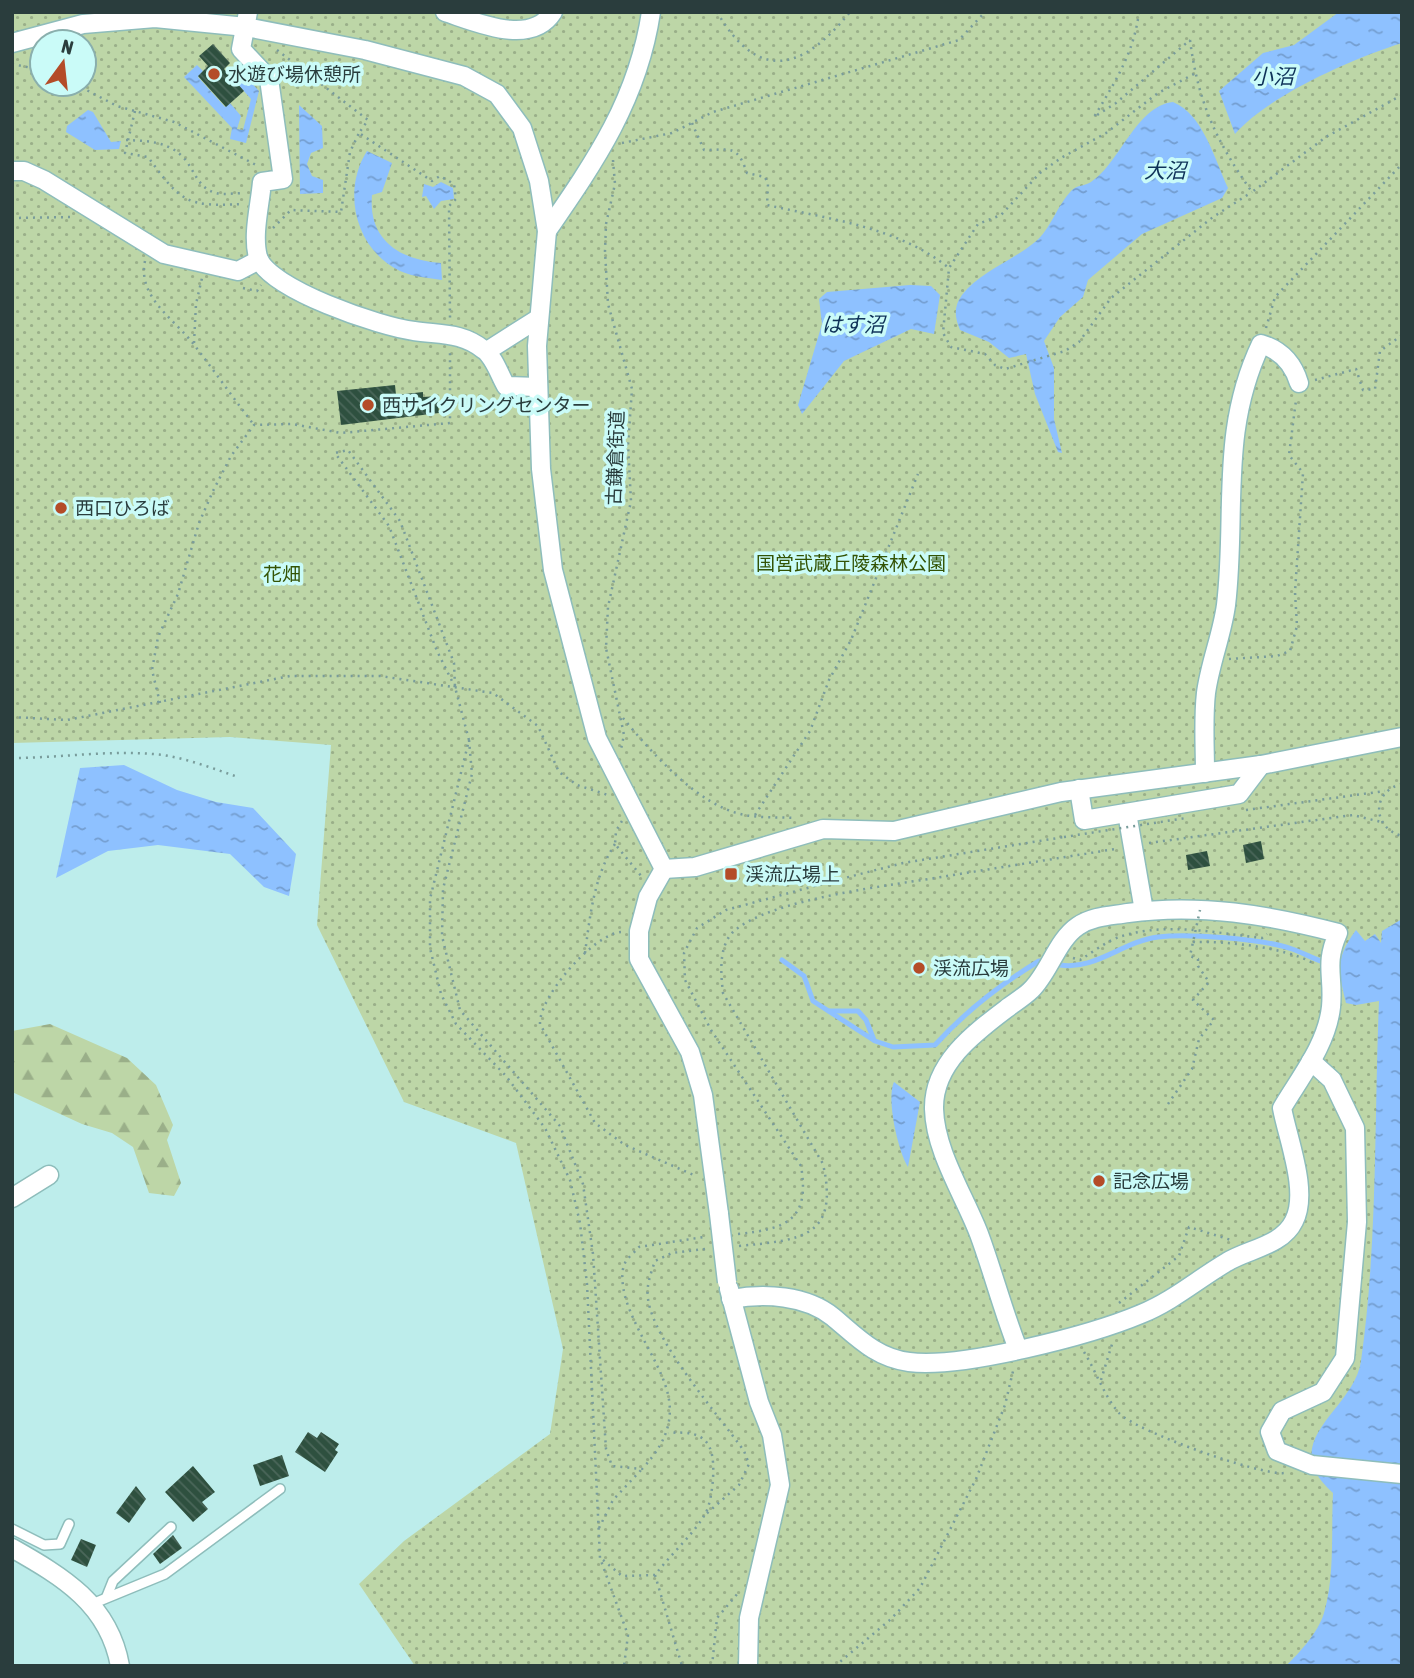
<svg xmlns="http://www.w3.org/2000/svg" width="1414" height="1678" font-family="'Asap Condensed','Noto Sans JP',sans-serif">
	<style>
		.forest { fill: url(#forest-firs) }
		.park { fill: url(#park-dots); fill-rule: evenodd }
		.water { fill: url(#water-ripples) }
		.lines { fill: none; stroke-linecap: round; stroke-linejoin: round }
		.stream { stroke: #8ec1ff; stroke-width: 5 }
		.building { fill: url(#building-back-hatch) }
		.lane-casing { stroke: #8ebdbb; stroke-width: 12 }
		.street-casing { stroke: #8ebdbb; stroke-width: 21 }
		.path { stroke: #799c9b; stroke-width: 2.5; stroke-dasharray: 2 5; stroke-linecap: butt }
		.lane { stroke: #fff; stroke-width: 9 }
		.street { stroke: #fff; stroke-width: 18 }
		.street-bridge-casing { stroke: #8ebdbb; stroke-width: 21; stroke-linecap: butt }
		.path-bridge { stroke: #799c9b; stroke-width: 2.5; stroke-dasharray: 2 5; stroke-linecap: butt }
		.street-bridge { stroke: #fff; stroke-width: 18 }
		.poi-dot { fill: #b44c28; stroke: #cafbf8; stroke-width: 2.5 }
		.labels { text-anchor: middle; dominant-baseline: central; stroke-width: 7; stroke-linejoin: round; paint-order: stroke }
		.poi-label { font-size: 19px; fill: #2a3d3d; stroke: #cafbf8; text-anchor: start }
		.street-label { font-size: 19px; fill: #2a3d3d; stroke: #cafbf8 }
		.park-label { font-size: 19px; fill: #335304; stroke: #cafbf8 }
		.water-label { font-size: 21px; font-style: italic; fill: #0e3158; stroke: #cafbf8 }
	</style>
	<defs>
		<pattern id="forest-firs" width="22" height="20" patternUnits="userSpaceOnUse" patternTransform="scale(1.75)"><rect width="22" height="20" fill="#bdd6a7"/><path d="M5 1l3.5 6h-7zM16 11l3.5 6h-7z" fill="#9aaf89"/></pattern>
		<pattern id="park-dots" width="8" height="8" patternUnits="userSpaceOnUse" patternTransform="scale(1.75)"><rect width="8" height="8" fill="#bdd6a7"/><path d="M2 2h.1M6 6h.1" fill="none" stroke="#9aaf89" stroke-width="1.8" stroke-linecap="round"/></pattern>
		<pattern id="water-ripples" width="26" height="14" patternUnits="userSpaceOnUse" patternTransform="scale(1.75)"><rect width="26" height="14" fill="#8ec1ff"/><path d="M2 4q2-2 4 0t4 0M15 11q2-2 4 0t4 0" fill="none" stroke="#749ed0"/></pattern>
		<pattern id="building-back-hatch" width="6" height="6" patternUnits="userSpaceOnUse" patternTransform="scale(1.75)"><rect width="6" height="6" fill="#2e503f"/><path d="M-1 5l2 2M0 0l6 6M5-1l2 2" fill="none" stroke="#4b675a"/></pattern>
	</defs>
	<rect width="100%" height="100%" fill="#bdedeb"/>
	<path class="forest" d="M50 1024 127 1058 156 1085 173 1125 167 1140 181 1183 174 1196 149 1193 133 1147 112 1133 82 1124 12 1092V1031Z"/>
	<path class="park" d="M12 12H1402V1666H415L359 1584 404 1541 550 1434 563 1349 516 1143 404 1102 317 925 331 745 230 737 12 743ZM42 42H84V84H42Z"/>
	<g class="water">
		<path d="M1339 12H1402V43C1352 59 1269 95 1235 134L1219 91 1263 53 1294 45Z"/>
		<path d="M197 65 203 71 198 77 225 107 230 103 241 116 237 129 243 130 251 99 235 81 243 74 259 91 246 143 230 139 232 128 184 77Z"/>
		<path d="M1173 102C1203 114 1215 160 1228 188L1222 198 1142 234 1088 280 1083 297 1060 317 1044 341 1054 368V419L1062 453 1058 452 1035 394 1026 354 1009 358 989 342 960 330C955 318 953 307 962 295 980 272 1012 261 1035 242 1051 229 1057 205 1072 190 1077 185 1085 186 1091 182 1120 163 1136 106 1173 102Z"/>
		<path d="M299 105 322 126 323 148 311 153 307 164 312 176 323 180V193L300 194Z"/>
		<path d="M88 110 93 112 111 142 121 141 119 149 95 150 66 132 67 126Z"/>
		<path d="M367 151 392 163 382 192 372 195C368 240 400 260 441 263L442 280C428 278 414 277 400 271 356 250 341 192 367 151Z"/>
		<path d="M441 182 453 188 454 199 441 201 434 209 426 196 422 197 424 184 433 187Z"/>
		<path d="M910 285 931 286 940 295 934 334 911 329 844 361 802 414 798 405 822 324 819 299 827 292Z"/>
		<path d="M124 765 177 790 216 802 253 808 296 854 289 896 264 887 230 854 158 845 108 851 56 878 80 768Z"/>
		<path d="M1402 919V1666H1286C1300 1652 1318 1633 1324 1613 1335 1576 1331 1531 1333 1493 1274 1440 1354 1411 1361 1361 1378 1241 1374 1121 1379 1001L1356 1005 1346 1003C1338 970 1335 959 1356 930L1365 941 1375 934 1381 943 1382 931Z"/>
		<path d="M894 1082 920 1102 908 1167C898 1152 886 1098 894 1082Z"/>
	</g>
	<g class="lines">
		<g class="stream">
			<path d="M782 960 804 976 813 1001 875 1041 893 1047 935 1045C965 1012 1001 984 1039 961L1045 962"/>
			<path d="M1060 965C1094 971 1124 941 1158 937 1188 933 1264 939 1292 949 1304 953 1315 960 1327 963"/>
			<path d="M829 1011H858L866 1020 874 1040"/>
		</g>
	</g>
	<g class="building">
		<path d="M213 44 230 63 224 69 244 91 226 107 198 76 208 66 199 56Z"/>
		<path d="M395 385 396 395 423 392V397L437 396 439 413 341 425 337 391Z"/>
		<path d="M1261 841 1264 859 1246 863 1243 845Z"/>
		<path d="M1207 851 1210 866 1188 870 1186 855Z"/>
		<path d="M308 1432 317 1438 321 1432 339 1444 335 1450 338 1452 325 1472 295 1452Z"/>
		<path d="M282 1455 289 1476 260 1486 253 1465Z"/>
		<path d="M193 1466 215 1492 202 1502 208 1509 193 1522 165 1492Z"/>
		<path d="M136 1486 146 1499 129 1523 116 1513Z"/>
		<path d="M173 1535 182 1548 160 1564 153 1554Z"/>
		<path d="M81 1539 96 1545 87 1567 71 1560Z"/>
	</g>
	<g class="lines">
		<g class="lane-casing">
			<g id="lane">
				<path d="M12 1529 44 1545 60 1544 69 1524"/>
				<path d="M107 1596 113 1581 171 1527"/>
				<path d="M92 1604 165 1574 280 1489"/>
			</g>
		</g>
		<g class="street-casing">
			<g id="street">
				<path d="M248 12 241 49 269 79 283 179 262 182C260 205 252 235 258 257 268 289 381 327 414 331 440 335 462 332 484 350 494 357 500 376 506 386L538 387"/>
				<path d="M445 12C476 22 531 47 553 12"/>
				<path d="M12 43 83 24 155 18 246 27 365 50 464 76 497 94 522 128 539 181 547 231 537 346 541 469 553 570 597 738 664 869"/>
				<path d="M12 171H24L44 180 164 254 238 271 259 260"/>
				<path d="M547 231C596 160 638 99 651 12"/>
				<path d="M487 351 539 318"/>
				<path d="M1205 773C1205 747 1203 719 1206 693 1210 663 1222 635 1226 605 1237 513 1219 432 1261 344 1281 350 1293 363 1299 383"/>
				<path d="M1079 789 1084 820 1239 794 1261 765"/>
				<path d="M1127 813 1144 911"/>
				<path d="M664 869 695 867 823 829 894 831 1061 792 1261 765 1402 737"/>
				<path d="M664 869 648 897 639 931V959L690 1052 703 1095 719 1214"/>
				<path d="M1311 1061 1332 1080 1355 1128 1357 1222 1345 1358 1323 1392 1282 1411 1270 1432 1277 1451 1312 1465 1402 1474"/>
				<path d="M12 1198 49 1175"/>
				<path d="M729 1289 759 1402 772 1435 780 1485 749 1618 748 1666"/>
				<path d="M731 1299C764 1293 806 1295 833 1317 857 1337 876 1358 909 1362 961 1369 1091 1335 1141 1314 1173 1301 1198 1279 1227 1262 1248 1249 1282 1246 1294 1221 1309 1192 1288 1140 1282 1108 1301 1076 1327 1044 1331 1007 1334 975 1324 965 1338 933 1269 915 1199 903 1128 913 1110 916 1093 916 1078 926 1057 940 1049 973 1031 990 1025 996 1017 1001 1010 1006 977 1031 933 1062 934 1109 935 1151 964 1195 979 1234 993 1272 1003 1311 1018 1349"/>
				<path d="M12 1548C63 1577 109 1604 120 1666"/>
			</g>
		</g>
		<g class="path">
			<path d="M717 12C759 84 803 70 850 12"/>
			<path d="M1139 12C1134 53 1115 82 1094 117L1116 103 1190 40"/>
			<path d="M1190 40C1198 102 1216 141 1252 192L1326 137 1402 95"/>
			<path d="M277 50 368 120 359 133 432 181 440 176 454 184 456 199 449 206 450 318"/>
			<path d="M12 64 42 70"/>
			<path d="M1194 74 1158 93 1106 133 1061 158 1040 173 1001 215 978 224 949 268 943 333 951 347 985 354 995 365 1005 369 1065 351 1079 342 1111 298 1213 217 1252 192"/>
			<path d="M75 84 117 106 174 122 256 165"/>
			<path d="M135 111 125 153 148 157C181 202 186 207 243 204"/>
			<path d="M692 123 704 150C731 150 737 144 747 173L765 177 768 184 767 205C829 219 898 227 949 268"/>
			<path d="M126 140C147 141 167 141 183 157 195 170 197 188 216 193 224 195 236 193 244 193"/>
			<path d="M622 143 672 133 713 112 959 40 985 12"/>
			<path d="M613 160 615 184 606 224 605 251 608 304 632 389 628 445 631 501 608 607 606 648 624 735 621 749"/>
			<path d="M12 218 72 217"/>
			<path d="M273 228 291 210 341 212 350 152 359 133"/>
			<path d="M145 261C137 298 176 320 195 346 215 372 234 399 254 425"/>
			<path d="M243 288 257 291 261 285"/>
			<path d="M1266 328 1275 297 1402 164"/>
			<path d="M194 343 196 304 202 278"/>
			<path d="M1315 380 1356 369 1363 390 1375 389 1380 351 1402 335"/>
			<path d="M1229 659 1277 656 1290 651 1297 626 1295 592 1303 473 1289 455 1296 400"/>
			<path d="M455 687 437 651 389 526 335 453 348 450 400 521 454 663 455 687 469 740 430 899V948L441 994 456 1024 506 1076 545 1128 570 1180 580 1223 587 1284 600 1558 628 1635 624 1666"/>
			<path d="M160 703 152 670 158 637 178 594 199 523 213 491 231 456 254 425 292 424 341 433 450 423V352"/>
			<path d="M12 717 67 720 290 676H380L493 693 538 726 559 772 577 785 608 795"/>
			<path d="M623 718C651 752 699 807 745 815 760 818 778 817 794 818"/>
			<path d="M469 740 472 774 443 889 442 936 460 1010 560 1126 583 1184 593 1254 606 1449 612 1466 642 1469C703 1404 648 1365 626 1300 623 1289 620 1273 625 1263 628 1257 635 1252 639 1247L704 1237"/>
			<path d="M12 758C62 758 113 749 163 755 188 759 212 768 235 776"/>
			<path d="M1402 784C1371 791 1372 828 1402 836"/>
			<path d="M1246 810 1385 791"/>
			<path d="M755 815 810 731 829 680 851 640 918 474"/>
			<path d="M622 821 616 831 615 844 642 877"/>
			<path d="M1149 843 1353 815 1381 822"/>
			<path d="M621 932C594 934 539 996 540 1024L595 1123 625 1145 696 1176"/>
			<path d="M1193 942C1226 941 1284 947 1313 963"/>
			<path d="M585 953C590 916 594 876 615 844"/>
			<path d="M1073 958 1080 960C1093 952 1108 940 1122 936 1168 922 1216 933 1262 938L1267 934"/>
			<path d="M738 1234C788 1229 810 1219 801 1166L711 1030 685 980 684 953 697 928 726 910 837 880 903 863 1064 837"/>
			<path d="M739 1246C799 1240 840 1239 823 1164L723 993C721 975 718 947 733 932 770 898 896 885 947 876 1003 867 1059 858 1115 849"/>
			<path d="M705 1249 672 1253 655 1261C651 1273 646 1285 648 1299 654 1342 717 1413 744 1451L749 1464 739 1485 705 1515"/>
			<path d="M1119 1303 1179 1256 1189 1227 1231 1240"/>
			<path d="M1084 1352C1096 1371 1104 1396 1119 1413 1135 1431 1261 1476 1285 1473"/>
			<path d="M1101 1380 1113 1341"/>
			<path d="M599 1528 613 1500 642 1469"/>
			<path d="M603 1560 622 1576 655 1575C670 1555 691 1537 704 1516 710 1507 712 1490 713 1479 715 1442 706 1430 668 1433"/>
			<path d="M655 1575 682 1666"/>
			<path d="M712 1666 717 1618 738 1593"/>
			<path d="M835 1666 891 1619 920 1588 976 1479 1005 1405 1014 1367"/>
		</g>
		<use href="#lane" class="lane"/>
		<use href="#street" class="street"/>
		<g class="street-bridge-casing">
			<path id="street-bridge" d="M719 1214 727 1282"/>
		</g>
		<g class="path-bridge">
			<path d="M1064 837 1186 818"/>
			<path d="M1168 1104 1192 1069 1199 1039 1214 1020 1193 1000 1209 982 1198 966V959L1190 956 1200 910"/>
		</g>
		<use href="#street-bridge" class="street-bridge"/>
	</g>
	<g class="poi-dot">
		<circle cx="214" cy="74" r="7"/>
		<circle cx="368" cy="405" r="7"/>
		<circle cx="61" cy="508" r="7"/>
		<rect x="724" y="867" width="14" height="14" rx="3.5"/>
		<circle cx="919" cy="968" r="7"/>
		<circle cx="1099" cy="1181" r="7"/>
	</g>
	<g class="labels">
		<g class="poi-label">
			<text x="228" y="74">水遊び場休憩所</text>
			<text x="382" y="405">西サイクリングセンター</text>
			<text x="75" y="508">西口ひろば</text>
			<text x="745" y="874">渓流広場上</text>
			<text x="933" y="968">渓流広場</text>
			<text x="1113" y="1181">記念広場</text>
		</g>
		<g class="street-label">
			<text transform="translate(615 458) rotate(-88)">古鎌倉街道</text>
		</g>
		<g class="park-label">
			<text x="851" y="563">国営武蔵丘陵森林公園</text>
			<text x="282" y="574">花畑</text>
		</g>
		<g class="water-label">
			<text x="1273" y="76">小沼</text>
			<text x="1165" y="170">大沼</text>
			<text x="853" y="324">はす沼</text>
		</g>
	</g>
	<rect width="1414" height="1678" fill="none" stroke="#2a3d3d" stroke-width="28"/>
	<g transform="translate(63 63) rotate(15)"><circle r="33" fill="#cafbf8" stroke="#8aafad" stroke-width="2"/>
	<path d="M0-5L12 26L0 18L-12 26Z" fill="#b44c28"/>
	<text y="-10" font-size="19" font-weight="bold" text-anchor="middle" fill="#2a3d3d">N</text>
	</g>
</svg>
